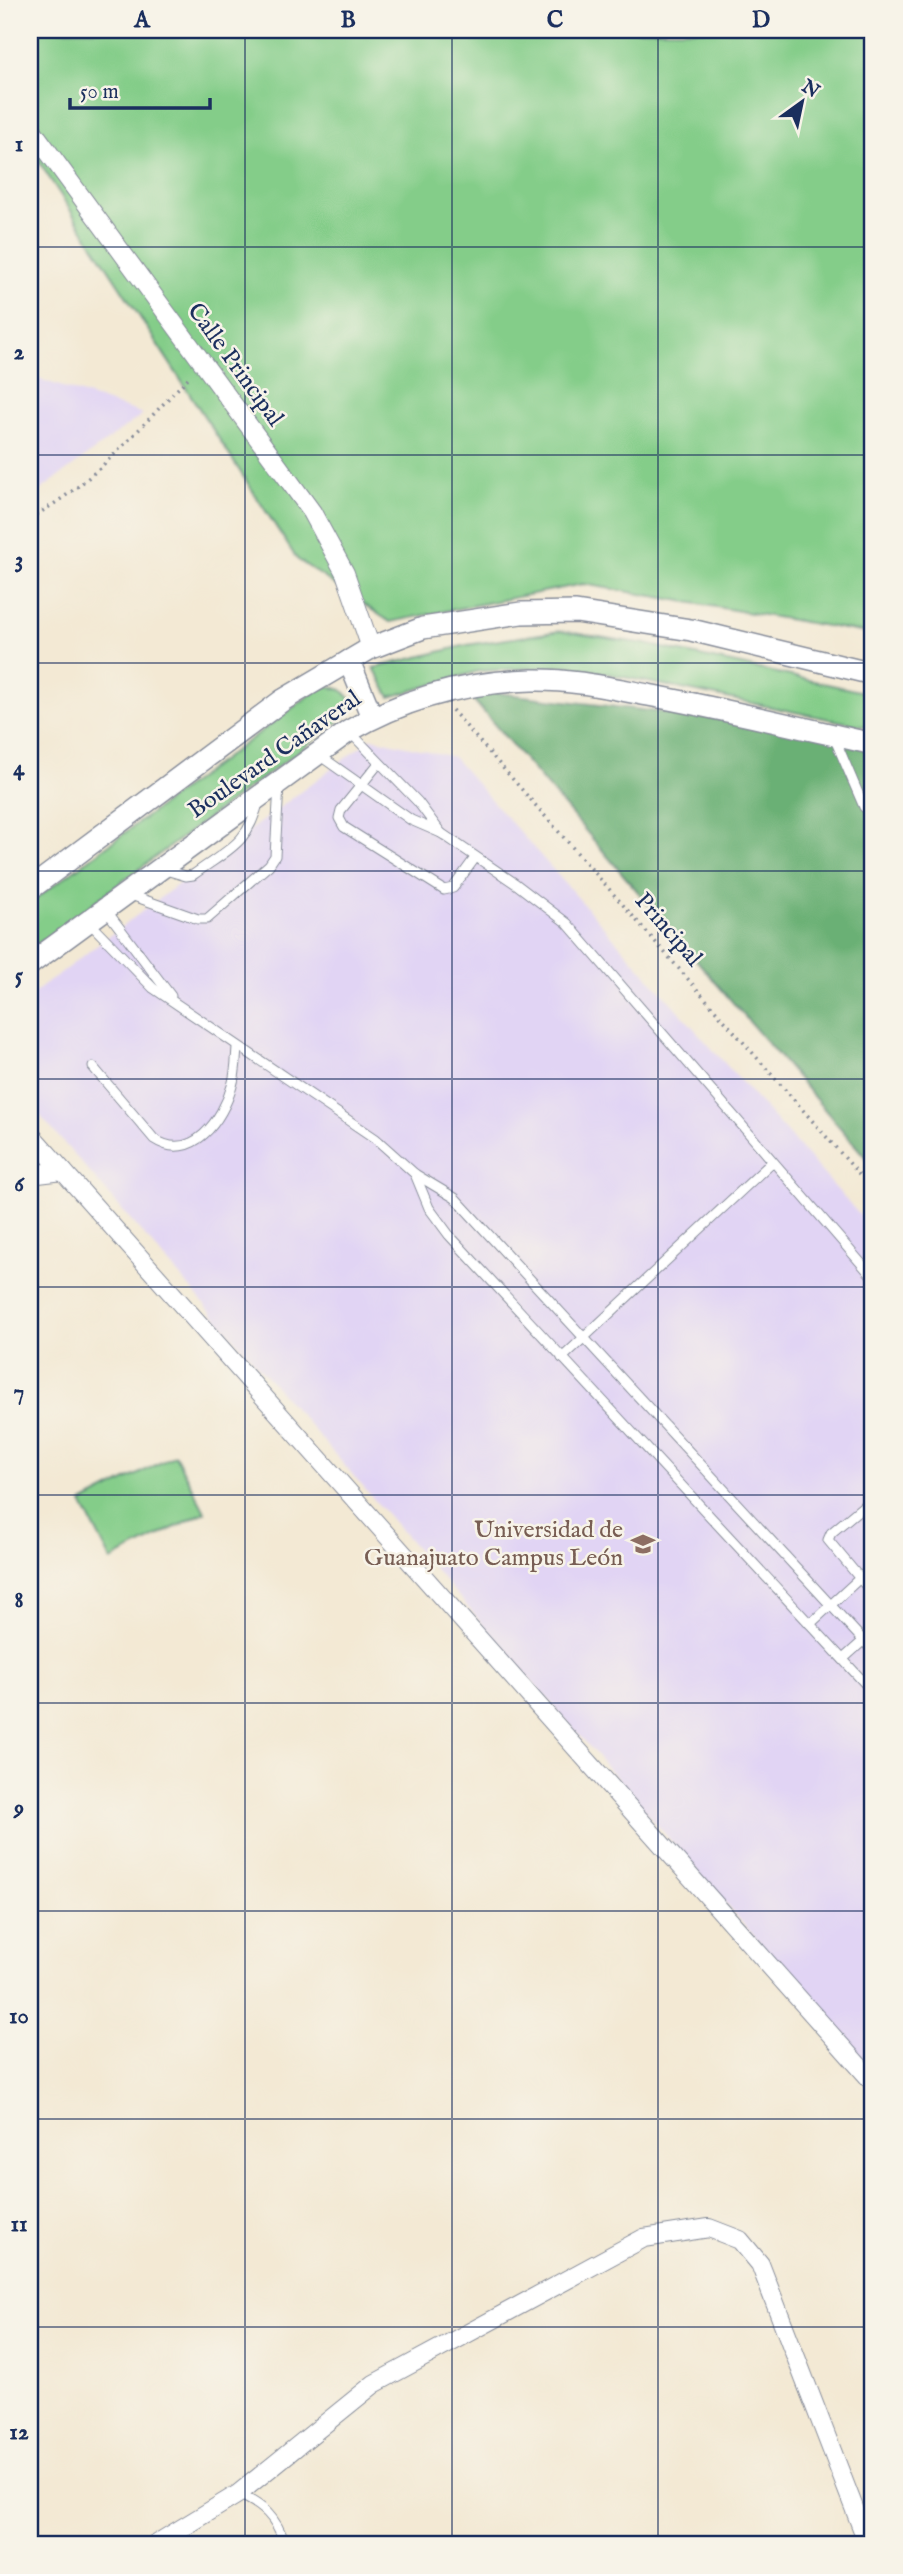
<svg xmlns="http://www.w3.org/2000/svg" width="903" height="2574" font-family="'IM FELL English',serif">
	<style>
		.built { fill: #e1d4f4 }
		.green { fill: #84cd89; stroke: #507e74; stroke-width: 2 }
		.forest { fill: #6bb075; stroke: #43706a; stroke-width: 2 }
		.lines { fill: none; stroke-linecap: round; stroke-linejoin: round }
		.service-casing { stroke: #878c99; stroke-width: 11 }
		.minor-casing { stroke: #878c99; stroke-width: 20 }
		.tertiary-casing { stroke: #878c99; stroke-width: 24 }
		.path { stroke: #878c99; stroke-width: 3.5; stroke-dasharray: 2 5; stroke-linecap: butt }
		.service { stroke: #fff; stroke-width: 9 }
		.minor { stroke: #fff; stroke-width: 18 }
		.tertiary { stroke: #fff; stroke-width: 21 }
		.grid { fill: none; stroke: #1b2f5e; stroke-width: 2; stroke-opacity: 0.55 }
		.labels { text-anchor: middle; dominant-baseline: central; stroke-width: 5; stroke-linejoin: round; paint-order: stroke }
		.street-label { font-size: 24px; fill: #1b2f5e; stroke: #f7f3e8 }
		.education-label { font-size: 24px; fill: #785e54; stroke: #f7f3e8; text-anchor: end }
		.neatline { fill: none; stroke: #1b2f5e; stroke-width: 2.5 }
		.grid-label { font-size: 23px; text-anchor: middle; font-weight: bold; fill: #1b2f5e }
	</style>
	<rect width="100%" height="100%" fill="#f7f3e8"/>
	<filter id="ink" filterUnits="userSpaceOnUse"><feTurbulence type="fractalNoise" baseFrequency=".0143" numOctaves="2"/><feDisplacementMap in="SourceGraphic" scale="14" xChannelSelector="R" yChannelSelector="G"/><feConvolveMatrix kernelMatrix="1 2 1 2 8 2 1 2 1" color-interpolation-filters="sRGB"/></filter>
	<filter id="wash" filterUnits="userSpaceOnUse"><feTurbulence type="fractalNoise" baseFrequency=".00686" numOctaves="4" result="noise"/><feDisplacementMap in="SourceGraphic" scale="28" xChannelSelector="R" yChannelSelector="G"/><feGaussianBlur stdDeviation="1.57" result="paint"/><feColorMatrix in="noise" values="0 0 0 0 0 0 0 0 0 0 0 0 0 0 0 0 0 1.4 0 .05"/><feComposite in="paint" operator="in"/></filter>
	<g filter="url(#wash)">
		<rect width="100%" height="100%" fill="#f3e9d4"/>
		<g class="built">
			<path d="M30 376 143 414 30 498Z"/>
			<path d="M372 738 453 757 873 1230V2073L30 1104V996Z"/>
		</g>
		<g class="green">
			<path d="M30 30H873V634L583 584 390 622 297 559 30 148Z"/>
			<path d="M560 631 645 644 873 694V728L570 666 479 671 390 697 374 668 467 645Z"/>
			<path d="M328 686 342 690 351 699 349 710 342 719 30 950V903L318 689Z"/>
			<path d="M175 1455 205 1512 111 1560 82 1503Z"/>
		</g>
		<path class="forest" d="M464 689 873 737V1166Z"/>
	</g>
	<g filter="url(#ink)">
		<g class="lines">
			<g class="service-casing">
				<g id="service">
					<path d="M349 731 418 802 441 833"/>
					<path d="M834 737 864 807 873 814"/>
					<path d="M319 755 411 820 441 833 516 884 567 923 873 1277"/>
					<path d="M379 763 341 810 339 818 344 827 444 890 453 888 475 858"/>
					<path d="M162 869 186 876 193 875C228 849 248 845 259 800"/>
					<path d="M128 894 198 919H207L269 865 275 856 279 785"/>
					<path d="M106 910 171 996"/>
					<path d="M88 921 153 988 376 1139 415 1174 455 1198 873 1651"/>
					<path d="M93 1067 154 1139C192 1164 223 1119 232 1086 236 1073 236 1060 237 1047"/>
					<path d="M415 1174 429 1208 449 1235 873 1692"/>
					<path d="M562 1358 772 1162"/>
					<path d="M873 1498 831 1533 828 1540 873 1594"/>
					<path d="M810 1624 873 1566"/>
					<path d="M843 1659 873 1632"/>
					<path d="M238 2494C263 2505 276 2517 285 2544"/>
				</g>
			</g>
			<g class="minor-casing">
				<g id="minor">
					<path d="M30 127 312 512 345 573 371 648"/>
					<path d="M30 1134 873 2082"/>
					<path d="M30 1175 63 1171"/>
					<path d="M156 2544 238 2494 374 2384 644 2238 709 2228 740 2240 760 2264 868 2544"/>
				</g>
			</g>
			<g class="tertiary-casing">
				<g id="tertiary">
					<path d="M349 661 372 717"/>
					<path d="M30 889 283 700 371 648 423 628 521 613 576 612 691 630 873 674"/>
					<path d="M30 964 349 731C405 698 466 682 532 680 571 679 610 688 648 695 724 709 798 727 873 744"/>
				</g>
			</g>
			<g class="path">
				<path d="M30 518C93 485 141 426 190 376"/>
				<path d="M452 710 873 1190"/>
			</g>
			<use href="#service" class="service"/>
			<use href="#minor" class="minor"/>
			<use href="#tertiary" class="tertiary"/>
		</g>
	</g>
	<path class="grid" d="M245 30V2544M452 30V2544M658 30V2544M30 247H873M30 455H873M30 663H873M30 871H873M30 1079H873M30 1287H873M30 1495H873M30 1703H873M30 1911H873M30 2119H873M30 2327H873"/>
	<defs>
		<g id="university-bare" transform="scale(1.89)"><path d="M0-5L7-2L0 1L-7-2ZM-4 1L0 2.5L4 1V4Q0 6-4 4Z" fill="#8d6e63" stroke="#f7f3e8" stroke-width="2.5" paint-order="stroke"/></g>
	</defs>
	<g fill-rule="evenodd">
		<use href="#university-bare" x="643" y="1544"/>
	</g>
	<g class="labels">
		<g class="street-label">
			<text transform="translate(235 365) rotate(54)">Calle Principal</text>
			<text transform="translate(275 755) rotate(-35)">Boulevard Cañaveral</text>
			<text transform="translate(668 930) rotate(49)">Principal</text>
		</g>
		<g class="education-label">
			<text x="623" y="1530">Universidad de<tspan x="623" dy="28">Guanajuato Campus León</tspan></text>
		</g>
	</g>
	<rect width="903" height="2574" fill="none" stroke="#f7f3e8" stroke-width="77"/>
	<g transform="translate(802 102) rotate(33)" stroke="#f7f3e8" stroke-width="5" paint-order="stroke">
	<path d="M0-5L12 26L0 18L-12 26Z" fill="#1b2f5e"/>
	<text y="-10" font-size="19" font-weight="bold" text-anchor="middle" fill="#1b2f5e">N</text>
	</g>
	<path d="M70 98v10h140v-10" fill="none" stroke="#1b2f5e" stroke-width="3.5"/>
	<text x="80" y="98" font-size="21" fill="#1b2f5e" stroke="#f7f3e8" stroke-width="5" paint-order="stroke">50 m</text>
	<rect x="38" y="38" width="826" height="2498" class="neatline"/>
	<g class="grid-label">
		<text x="142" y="27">A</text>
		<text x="348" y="27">B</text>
		<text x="555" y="27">C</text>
		<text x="761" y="27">D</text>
		<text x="19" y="151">1</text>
		<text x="19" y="359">2</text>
		<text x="19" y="567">3</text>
		<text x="19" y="775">4</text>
		<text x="19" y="983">5</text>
		<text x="19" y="1191">6</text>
		<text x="19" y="1399">7</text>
		<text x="19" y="1607">8</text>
		<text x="19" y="1815">9</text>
		<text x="19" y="2023">10</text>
		<text x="19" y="2231">11</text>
		<text x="19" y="2439">12</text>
	</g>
</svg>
